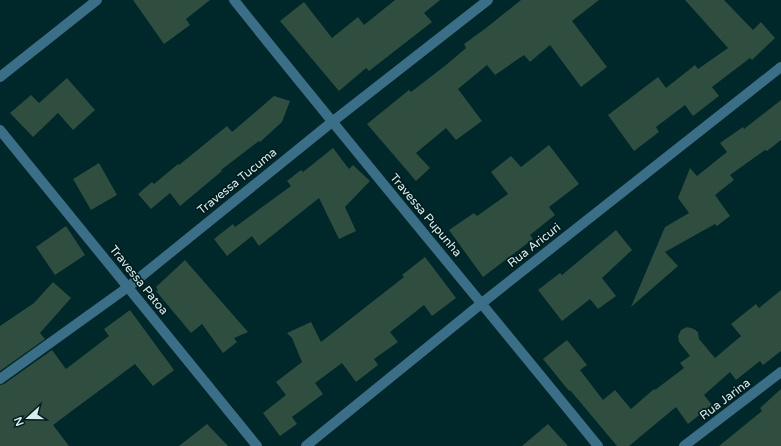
<svg xmlns="http://www.w3.org/2000/svg" width="781" height="446" font-family="'Varela Round',sans-serif">
	<style>
		.building { fill: #2f4e40 }
		.lines { fill: none; stroke-linecap: round; stroke-linejoin: round }
		.minor { stroke: #3b6e87; stroke-width: 10 }
		.labels { text-anchor: middle; dominant-baseline: central; stroke-width: 3.5; stroke-linejoin: round; paint-order: stroke }
		.street-label { font-size: 12px; fill: #d7eced; stroke: #001c1e }
	</style>
	<rect width="100%" height="100%" fill="#002729"/>
	<g class="building">
		<path d="M133 0H210L186 19 190 25 164 44Z"/>
		<path d="M395 0H440L424 13 432 22 369 71 366 68 339 91 280 21 304 2 332 38 358 17 364 25Z"/>
		<path d="M521 0H599L572 21 607 67 581 87 550 45 530 62 524 55 495 75 487 65 458 89 482 121 456 140 446 128 416 153 430 168 416 181 367 124 409 90 411 92 446 65 466 48 464 44 486 28Z"/>
		<path d="M685 0H724L753 30 761 22 775 38 752 60 750 58 712 87 719 96 693 116 685 105 656 127 659 132 634 151 608 115 658 77 666 88 695 65 698 69 728 48Z"/>
		<path d="M67 78 95 110 73 130 58 113 33 137 10 113 31 95 39 103Z"/>
		<path d="M274 96 290 101 282 122 260 142 259 141 221 170 222 171 180 206 170 193 151 209 138 194 152 182 154 184 178 164 179 165 227 126 232 132Z"/>
		<path d="M781 100V140L767 151 765 150 730 175 734 180 715 195 730 216 717 226 715 224 665 252 678 266 631 307 665 227 689 213 678 198 690 168 697 176 727 152 720 143 743 127 744 129Z"/>
		<path d="M549 145 579 184 549 207 555 215 530 235 533 239 483 277 449 230 474 213 477 216 508 194 491 172 511 156 521 167Z"/>
		<path d="M333 148 349 169 353 165 370 181 345 207 356 231 339 239 319 198 259 246 252 236 227 256 214 239 233 224 235 227 291 186 287 181 301 170 303 172Z"/>
		<path d="M99 163 117 195 91 210 73 179Z"/>
		<path d="M66 226 85 255 55 275 36 247Z"/>
		<path d="M616 230 632 250 602 278 616 296 598 309 590 299 562 321 538 290 560 273 562 275Z"/>
		<path d="M425 257 456 298 432 316 424 305 390 332 398 342 374 359 378 365 356 382 342 363 315 383 323 394 292 417 297 424 280 436 263 413 286 395 276 382 302 362 292 338 287 333 311 322 321 342 404 277 402 275Z"/>
		<path d="M185 260 248 332 234 338 237 342 223 353 202 324 191 333 156 291 158 290 156 287Z"/>
		<path d="M53 282 71 298 40 333 45 339 0 371V326L34 303Z"/>
		<path d="M781 290V351L763 365 760 361 736 380 730 372 704 395 712 405 688 424 676 407 629 446H617L570 390 569 391 543 359 567 340 587 365 580 370 603 400 615 390 631 409 654 389 655 390 684 368 680 363 690 356 679 342 678 336 681 330 687 327 694 329 698 332 699 339 715 358 741 336 731 324 756 304 759 308Z"/>
		<path d="M130 310 174 370 153 386 135 364 53 425 69 446H0V385L4 384 52 350 66 369 109 336 104 329Z"/>
		<path d="M781 389V446H719L762 411 760 408Z"/>
		<path d="M207 424 228 446H179Z"/>
		<path d="M548 424 568 446H522Z"/>
	</g>
	<g class="lines">
		<g class="minor">
			<path d="M234 0C354 150 477 297 598 446"/>
			<path d="M0 77 97 0"/>
			<path d="M0 130 257 446"/>
			<path d="M0 379 128 287 332 122 488 0"/>
			<path d="M306 446 482 303 781 67"/>
			<path d="M684 446 781 372"/>
		</g>
	</g>
	<g class="labels">
		<g class="street-label">
			<text transform="translate(237 181) rotate(-39)">Travessa Tucuma</text>
			<text transform="translate(426 215) rotate(50)">Travessa Pupunha</text>
			<text transform="translate(534 245) rotate(-38)">Rua Aricuri</text>
			<text transform="translate(139 280) rotate(51)">Travessa Patoa</text>
			<text transform="translate(725 399) rotate(-37)">Rua Jarina</text>
		</g>
	</g>
	<g transform="translate(28 418) rotate(249)" stroke="#001c1e" stroke-width="3" paint-order="stroke">
	<path d="M0-3L7 15L0 10L-7 15Z" fill="#d7eced"/>
	<text y="-6" font-size="11" font-weight="bold" text-anchor="middle" fill="#d7eced">N</text>
	</g>
</svg>
